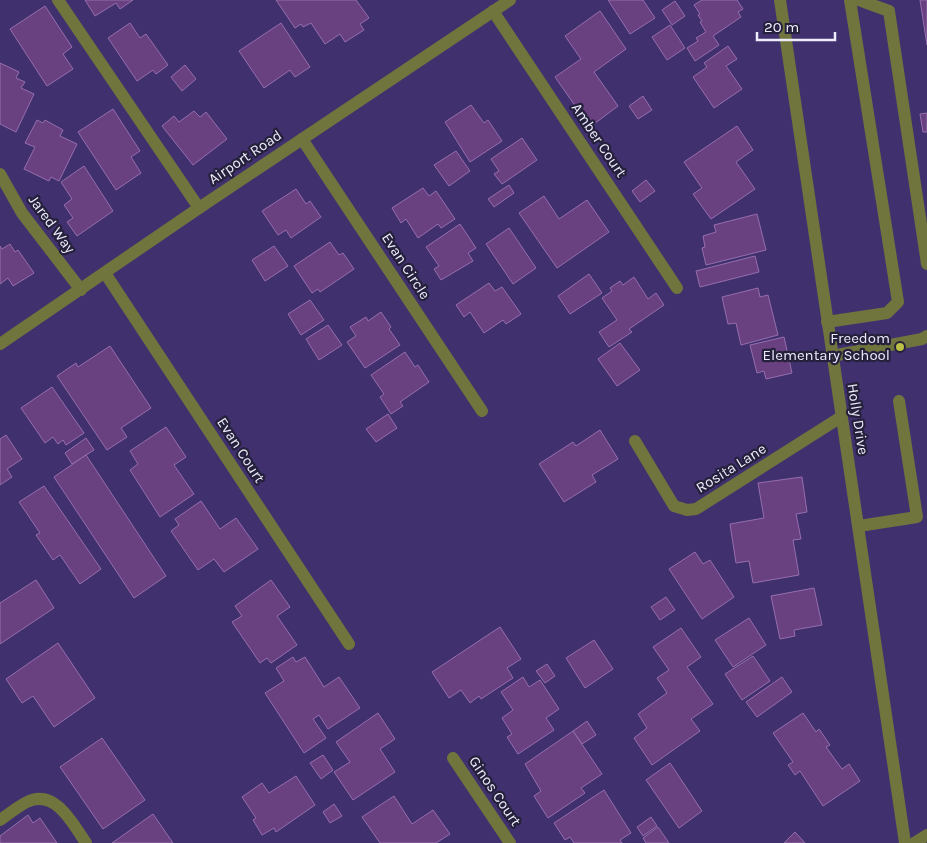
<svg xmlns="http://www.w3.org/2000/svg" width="927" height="843" font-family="Karla,sans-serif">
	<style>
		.building { fill: #694080; stroke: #966ead }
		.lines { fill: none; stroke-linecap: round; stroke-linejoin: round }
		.service { stroke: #70743d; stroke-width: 12 }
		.minor { stroke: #70743d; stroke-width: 12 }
		.poi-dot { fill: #bac045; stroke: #25203b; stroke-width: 2 }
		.labels { text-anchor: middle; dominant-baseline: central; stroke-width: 4.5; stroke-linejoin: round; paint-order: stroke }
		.street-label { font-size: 15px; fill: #eeecfb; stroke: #25203b }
		.poi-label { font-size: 15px; fill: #eeecfb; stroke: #25203b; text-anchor: end }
	</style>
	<rect width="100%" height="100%" fill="#40316e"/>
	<g class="building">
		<path d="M85 0H133L120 9 116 3 95 16Z"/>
		<path d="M276 0H356L369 18 360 24 364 30 345 42 340 34 325 44 311 23 303 27 301 24 295 28Z"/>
		<path d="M608 0H643L655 18 630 34Z"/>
		<path d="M702 0H737L743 9 738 12 741 17 713 36 719 45 695 61 687 48 698 41 696 38 706 32 700 22 702 21 698 15 700 14 694 5Z"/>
		<path d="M920 0H927V45Z"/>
		<path d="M675 1 685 16 672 25 662 10Z"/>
		<path d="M45 6 72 47 63 54 73 69 47 86 10 29Z"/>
		<path d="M600 11 626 49 594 72 618 106 590 127 555 77 581 59 565 36Z"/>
		<path d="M130 23 140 38 146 34 168 65 156 74 153 70 137 81 108 38Z"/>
		<path d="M281 23 310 67 295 77 290 70 264 88 239 51Z"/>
		<path d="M670 25 685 48 667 60 652 37Z"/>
		<path d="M728 46 737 59 726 66 742 89 714 108 693 77 707 67 704 63Z"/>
		<path d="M0 63 19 72 16 78 25 82 21 88 34 94 16 132 0 124Z"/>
		<path d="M185 65 196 79 182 91 171 77Z"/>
		<path d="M643 96 652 110 638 119 629 106Z"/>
		<path d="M471 105 484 123 488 120 502 141 470 162 445 122Z"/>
		<path d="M113 109 140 151 131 157 141 173 116 190 78 132Z"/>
		<path d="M194 111 200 117 206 112 227 139 193 165 162 126 174 116 179 122Z"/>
		<path d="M927 113V132H923L920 114Z"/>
		<path d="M37 120 43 123 45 120 63 130 60 136 77 144 59 181 51 177 49 181 24 169 35 147 25 143Z"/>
		<path d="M737 126 753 150 736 162 755 189 711 219 693 194 702 188 684 162Z"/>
		<path d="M522 138 537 160 502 184 494 174 499 171 491 159Z"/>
		<path d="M456 151 470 171 449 186 434 165Z"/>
		<path d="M84 166 113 211 77 236 67 222 73 218 64 205 72 199 61 182Z"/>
		<path d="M646 180 655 191 640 202 632 191Z"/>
		<path d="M509 185 514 193 494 207 488 199Z"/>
		<path d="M423 188 429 196 436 191 455 219 441 228 438 224 418 238 406 219 401 223 392 208Z"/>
		<path d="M296 189 306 204 310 201 321 217 291 238 286 230 278 235 262 211Z"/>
		<path d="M544 196 559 219 587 200 609 232 557 268 519 213Z"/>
		<path d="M757 214 766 250 706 265 702 248 705 247 703 236 716 232 714 225Z"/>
		<path d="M460 224 476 248 468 253 473 261 441 280 434 269 439 266 426 247Z"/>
		<path d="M509 228 536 268 513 284 486 244Z"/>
		<path d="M330 242 339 255 343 253 354 269 320 292 318 289 312 293 294 266Z"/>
		<path d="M10 244 15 252 18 250 34 273 13 286 8 278 0 284V246L2 249Z"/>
		<path d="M274 246 288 266 265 281 252 260Z"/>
		<path d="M755 256 759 272 700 287 696 271Z"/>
		<path d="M589 274 602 293 570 314 558 296Z"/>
		<path d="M634 277 648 299 656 293 664 305 629 329 632 332 609 347 599 332 617 320 602 298 612 291 610 288 620 281 623 285Z"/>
		<path d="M489 283 495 291 502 287 521 314 506 324 503 320 484 333 470 312 464 317 456 305Z"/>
		<path d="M758 288 760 297 768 295 778 335 741 345 736 323 728 324 722 297Z"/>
		<path d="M310 300 324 320 301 335 288 314Z"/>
		<path d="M381 312 391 327 389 329 400 345 365 368 347 342 356 336 350 327 366 317 368 321Z"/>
		<path d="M328 325 342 345 319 360 306 339Z"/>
		<path d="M784 337 792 373 766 379 764 371 757 373 750 345Z"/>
		<path d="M620 343 640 370 617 386 598 359Z"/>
		<path d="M110 346 151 408 121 428 127 437 107 450 57 376 76 363 78 367Z"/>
		<path d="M405 352 415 367 418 365 429 382 400 402 403 406 391 414 380 397 384 394 371 375Z"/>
		<path d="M52 387 84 433 66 445 63 440 58 444 53 437 45 443 21 408Z"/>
		<path d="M388 414 397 428 376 442 366 429Z"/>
		<path d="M166 427 186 457 174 465 194 494 160 517 130 470 138 464 130 451Z"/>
		<path d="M600 430 618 459 592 475 596 482 564 502 539 464 573 442 576 446Z"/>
		<path d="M6 435 22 459 7 469 12 477 0 485V439Z"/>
		<path d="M86 438 94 450 72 464 65 453Z"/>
		<path d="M86 455 166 576 134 598 54 477Z"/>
		<path d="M802 477 807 512 796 514 801 539 793 540 799 575 753 583 749 561 736 563 730 524 764 518 758 483Z"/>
		<path d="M44 486 101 569 80 584 60 555 53 560 36 535 40 533 19 502Z"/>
		<path d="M201 501 220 529 236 518 258 549 224 572 214 559 198 570 171 531 179 525 175 519Z"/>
		<path d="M695 552 703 564 710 560 734 597 702 619 669 569Z"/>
		<path d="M36 580 54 608 0 644V603Z"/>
		<path d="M271 580 290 607 277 616 297 645 271 663 267 658 260 663 232 622 242 616 235 606Z"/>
		<path d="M814 588 822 625 794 630 795 636 780 639 771 596Z"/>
		<path d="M666 597 675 610 660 620 651 607Z"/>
		<path d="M749 618 766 645 733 667 715 640Z"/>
		<path d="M500 627 521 659 507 668 513 678 481 699 479 696 470 703 461 690 449 698 432 672Z"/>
		<path d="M681 628 701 657 687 667 713 704 691 719 700 731 652 765 634 738 647 728 638 714 667 693 657 678 669 670 653 647Z"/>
		<path d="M594 640 613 669 585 688 566 658Z"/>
		<path d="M58 643 95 698 54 727 33 696 22 703 6 679Z"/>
		<path d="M753 656 770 681 742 700 725 674Z"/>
		<path d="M293 657 296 662 305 657 324 687 339 677 360 708 328 729 319 715 313 719 326 738 304 753 265 693 284 681 276 668Z"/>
		<path d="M547 664 555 676 545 683 536 671Z"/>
		<path d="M523 677 529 687 540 680 559 709 546 718 554 730 518 754 507 737 512 734 502 718 513 710 501 692Z"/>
		<path d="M782 677 792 692 757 717 746 702Z"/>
		<path d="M378 713 395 739 380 749 395 772 353 800 334 772 350 762 336 742Z"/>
		<path d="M803 713 816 732 819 729 830 745 826 747 842 769 849 764 860 781 823 806 800 771 795 775 788 765 793 762 773 733Z"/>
		<path d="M587 721 596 735 582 744 573 731Z"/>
		<path d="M573 731 602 774 581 788 585 793 548 818 534 796 541 791 525 764Z"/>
		<path d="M102 738 145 800 103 829 60 767Z"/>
		<path d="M323 755 333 770 321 779 310 763Z"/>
		<path d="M670 763 702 811 679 828 646 780Z"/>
		<path d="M296 776 315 805 276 832 274 828 262 835 253 820 256 818 242 797 262 783 269 793Z"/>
		<path d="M604 790 631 833 620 840 622 843H574L570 837 565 840 554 823Z"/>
		<path d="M394 796 412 824 433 810 450 834 436 843H380L362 817Z"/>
		<path d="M334 804 342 816 330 823 323 812Z"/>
		<path d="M153 814 173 843H112Z"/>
		<path d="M28 815 33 823 40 818 57 843H0V836Z"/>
		<path d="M651 817 657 826 643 836 637 827Z"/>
		<path d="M658 827 669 843H646L643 838Z"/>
		<path d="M795 832 805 843H784Z"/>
	</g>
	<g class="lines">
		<g class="service">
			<path d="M58 0 199 208"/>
			<path d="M859 0 889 11 927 264"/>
			<path d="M827 322 887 313 898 302 850 0"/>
			<path d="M832 356 922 339 927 336"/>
			<path d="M859 526 917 517 899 401"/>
		</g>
		<g class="minor">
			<path d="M780 0 905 843"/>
			<path d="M493 11 677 288"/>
			<path d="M302 139 482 411"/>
			<path d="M0 174 22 213 81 290"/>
			<path d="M105 273 349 644"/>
			<path d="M0 344 199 208 510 0"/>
			<path d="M635 441 674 506 687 510 696 509 841 417"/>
			<path d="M453 758 510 843"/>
			<path d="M0 820C9 814 17 807 27 802 55 788 73 824 86 843"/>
			<path d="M914 843 927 835"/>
		</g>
	</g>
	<circle class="poi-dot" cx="900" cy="347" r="5"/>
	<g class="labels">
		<g class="street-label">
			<text transform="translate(599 140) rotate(56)">Amber Court</text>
			<text transform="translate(245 157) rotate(-34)">Airport Road</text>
			<text transform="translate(52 224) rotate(54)">Jared Way</text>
			<text transform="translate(406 266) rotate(57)">Evan Circle</text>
			<text transform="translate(858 419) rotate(81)">Holly Drive</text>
			<text transform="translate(241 450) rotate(57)">Evan Court</text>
			<text transform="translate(731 468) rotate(-32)">Rosita Lane</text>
			<text transform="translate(495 791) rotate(56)">Ginos Court</text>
		</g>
		<g class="poi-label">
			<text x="890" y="338">Freedom<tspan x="890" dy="17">Elementary School</tspan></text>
		</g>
	</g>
	<path d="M757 32v8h78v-8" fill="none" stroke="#eeecfb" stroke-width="2.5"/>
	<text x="764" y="32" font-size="15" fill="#eeecfb" stroke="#25203b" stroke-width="4" paint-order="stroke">20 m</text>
</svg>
